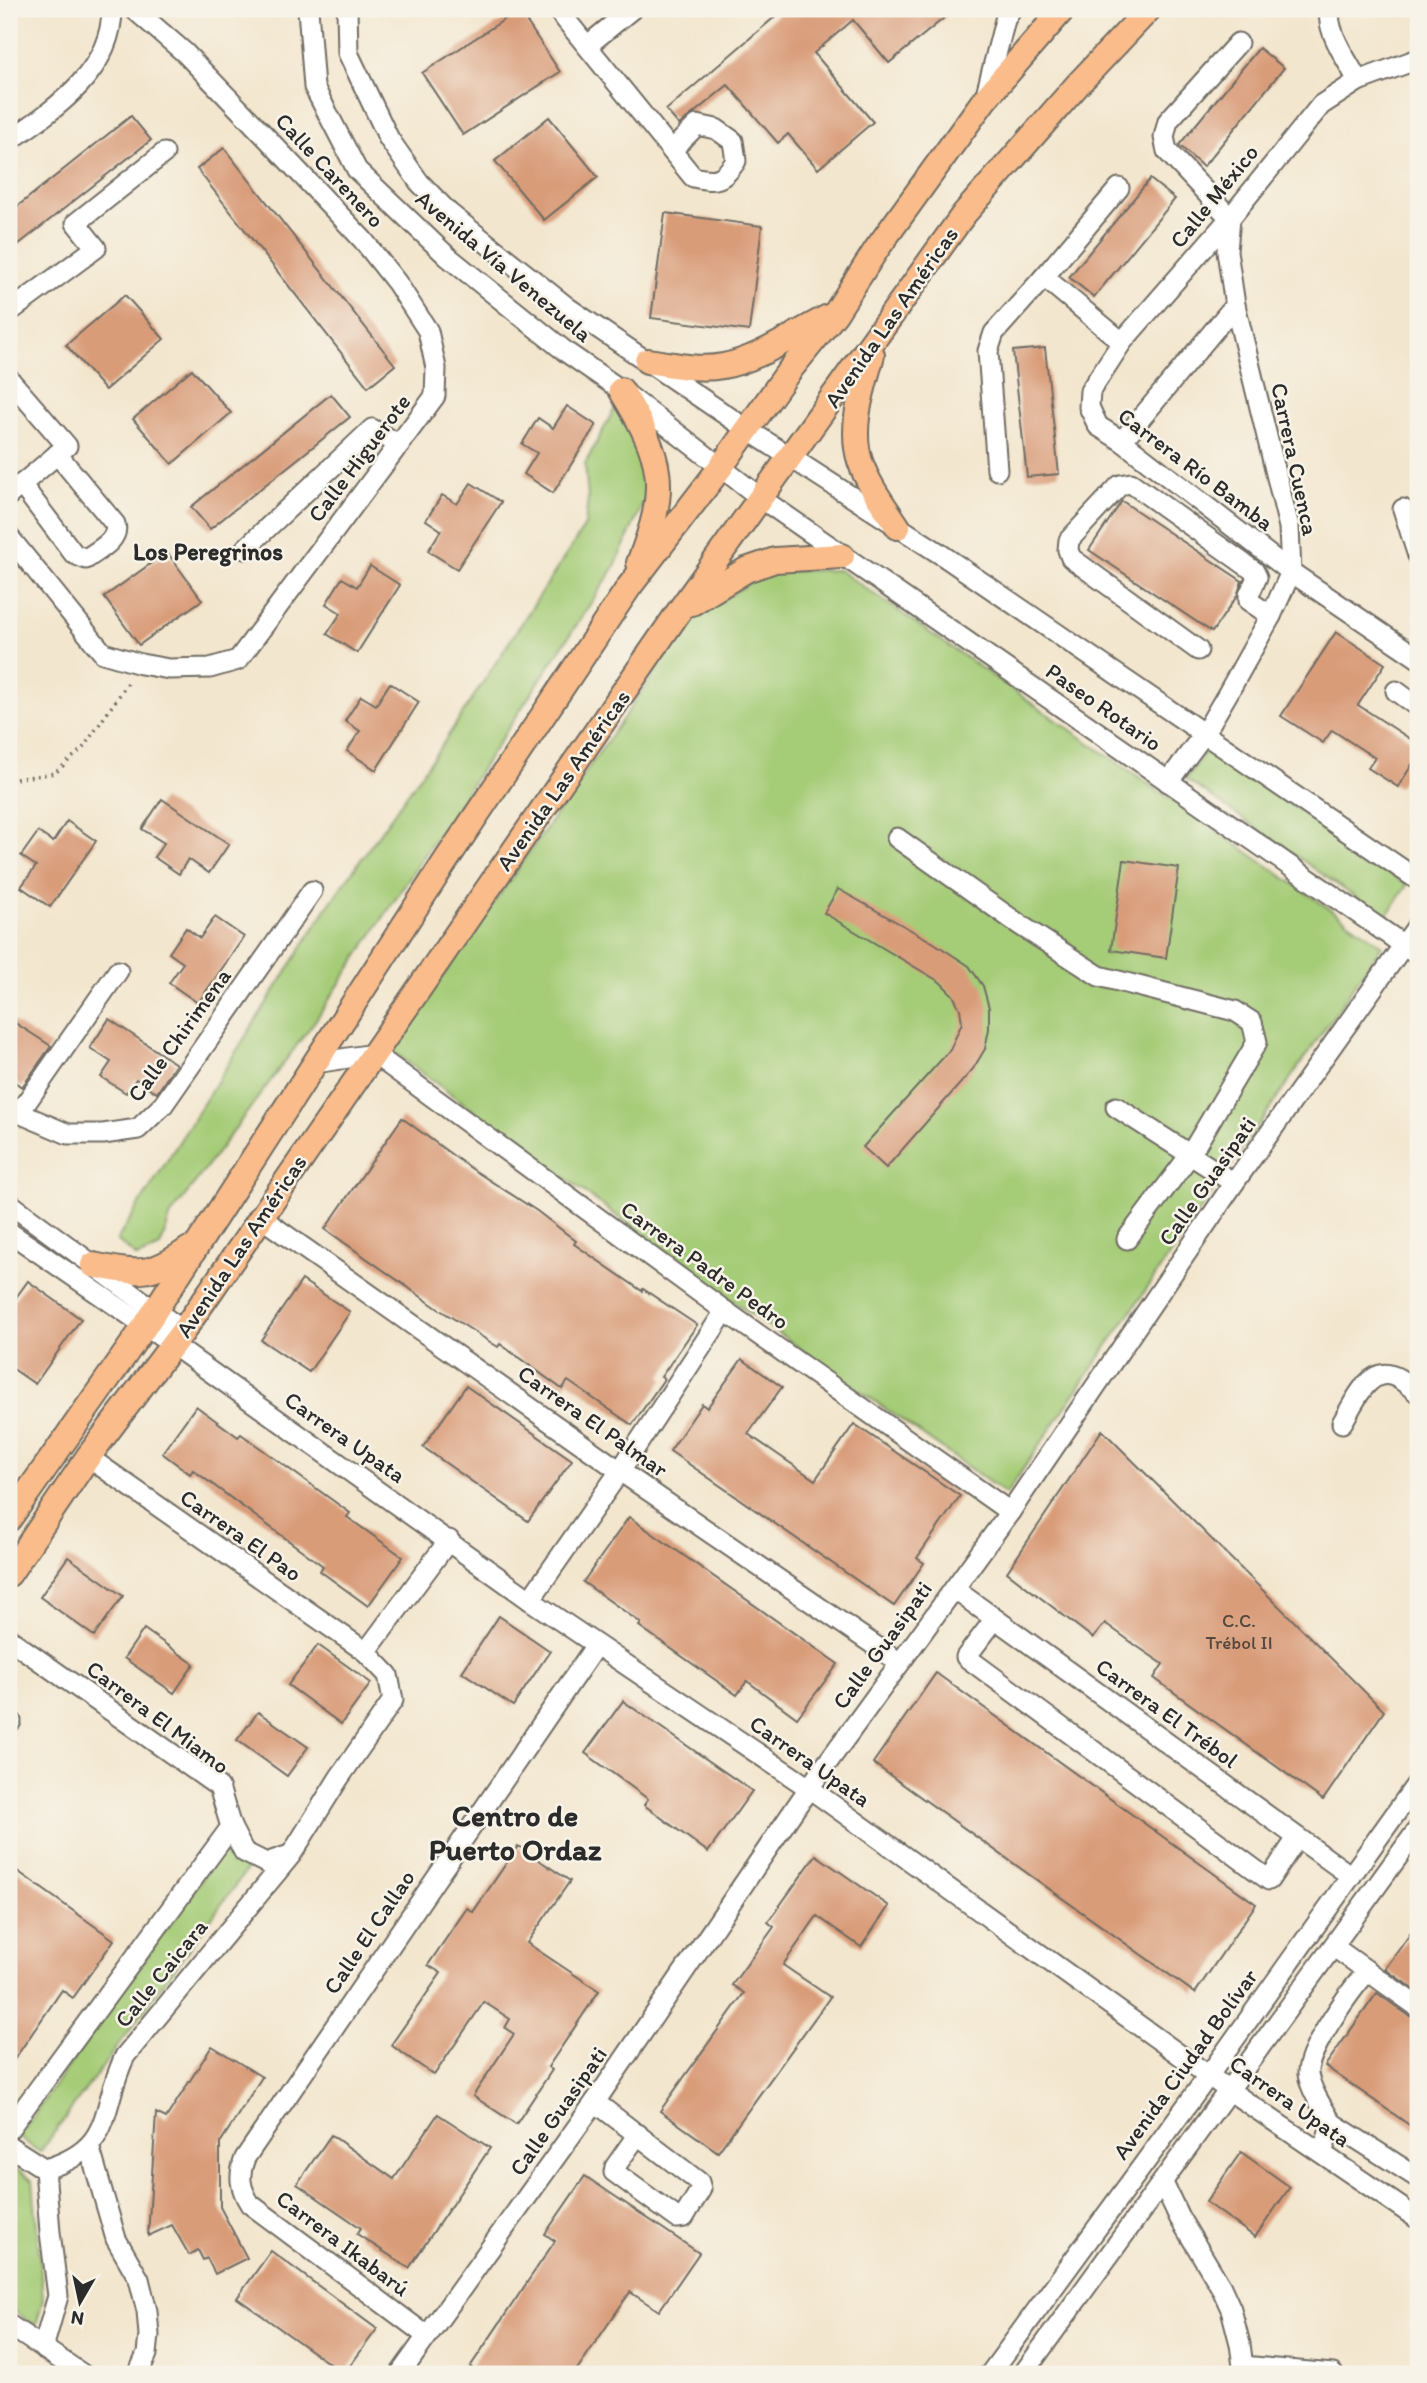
<svg xmlns="http://www.w3.org/2000/svg" width="1427" height="2383" font-family="Itim,sans-serif">
	<style>
		.green { fill: #a5cc77; stroke: #687c51; stroke-width: 2 }
		.building { fill: #d99c79 }
		.lines { fill: none; stroke-linecap: round; stroke-linejoin: round }
		.minor-casing { stroke: #716c64; stroke-width: 23 }
		.major-casing { stroke: #716c64; stroke-width: 28 }
		.path { stroke: #716c64; stroke-width: 3.5; stroke-dasharray: 2 5; stroke-linecap: butt }
		.minor { stroke: #fff; stroke-width: 19 }
		.major { stroke: #f9bc8a; stroke-width: 24 }
		.labels { text-anchor: middle; dominant-baseline: central; stroke-width: 5; stroke-linejoin: round; paint-order: stroke }
		.number-label { font-size: 19px; fill: #56473e }
		.street-label { font-size: 23px; fill: #2b2b2b; stroke: #f7f3e8 }
		.neighbourhood-label { font-size: 24px; font-weight: bold; fill: #2b2b2b; stroke: #f7f3e8 }
		.district-label { font-size: 30px; font-weight: bold; fill: #2b2b2b; stroke: #f7f3e8 }
	</style>
	<rect width="100%" height="100%" fill="#f7f3e8"/>
	<filter id="ink" filterUnits="userSpaceOnUse"><feTurbulence type="fractalNoise" baseFrequency=".0143" numOctaves="2"/><feDisplacementMap in="SourceGraphic" scale="14" xChannelSelector="R" yChannelSelector="G"/><feConvolveMatrix kernelMatrix="1 2 1 2 8 2 1 2 1" color-interpolation-filters="sRGB"/></filter>
	<filter id="wash" filterUnits="userSpaceOnUse"><feTurbulence type="fractalNoise" baseFrequency=".00686" numOctaves="4" result="noise"/><feDisplacementMap in="SourceGraphic" scale="28" xChannelSelector="R" yChannelSelector="G"/><feGaussianBlur stdDeviation="1.57" result="paint"/><feColorMatrix in="noise" values="0 0 0 0 0 0 0 0 0 0 0 0 0 0 0 0 0 1.4 0 .05"/><feComposite in="paint" operator="in"/></filter>
	<g filter="url(#wash)">
		<rect width="100%" height="100%" fill="#f3e6ce"/>
		<g class="green">
			<path d="M615 408 638 435 649 490 614 568 317 1018 171 1215 160 1247 137 1257 117 1240 326 909 444 742 585 526 588 498 585 464Z"/>
			<path d="M839 570 1382 945 1006 1494 733 1301 391 1050 692 620 754 580 779 571Z"/>
			<path d="M1208 748 1407 885 1385 918 1186 779Z"/>
			<path d="M220 1850 248 1868 40 2152 18 2137 207 1872Z"/>
			<path d="M9 2163 33 2181 43 2299 36 2326 9 2308Z"/>
		</g>
		<g id="blocks">
			<g class="building">
				<path d="M784 9H955L889 63 853 20 814 53 873 122 818 169 788 134 778 143 728 85 679 125 666 110Z"/>
				<path d="M519 10 560 72 463 135 422 73Z"/>
				<path d="M1259 48 1284 68 1203 167 1179 145Z"/>
				<path d="M131 116 151 140 9 252V213Z"/>
				<path d="M549 117 598 177 544 220 495 161Z"/>
				<path d="M224 148 395 365 368 387 197 169Z"/>
				<path d="M1150 179 1175 199 1094 297 1069 277Z"/>
				<path d="M665 213 762 226 749 331 651 318Z"/>
				<path d="M125 295 164 339 105 390 66 345Z"/>
				<path d="M1045 348 1059 474 1027 477 1013 351Z"/>
				<path d="M192 369 231 413 172 464 133 419Z"/>
				<path d="M331 394 350 417 210 529 191 507Z"/>
				<path d="M567 406 596 425 553 493 524 474 537 453 522 444 538 418 553 428Z"/>
				<path d="M471 483 501 502 457 569 428 551 441 530 426 520 442 495 457 504Z"/>
				<path d="M1122 501 1242 581 1237 596 1212 632 1089 550Z"/>
				<path d="M167 552 202 600 139 645 104 597Z"/>
				<path d="M370 566 400 585 357 653 327 634 341 613 326 604 342 578 357 587Z"/>
				<path d="M1336 632 1385 664 1358 705 1418 744V755L1398 787 1368 768 1375 758 1332 730 1323 743 1281 716Z"/>
				<path d="M390 683 419 702 376 770 347 751 360 731 345 721 361 696 376 705Z"/>
				<path d="M162 799 229 844 209 873 188 859 179 874 154 857 164 843 142 829Z"/>
				<path d="M67 821 96 841 50 907 21 887 36 866 21 856 38 832 53 842Z"/>
				<path d="M1124 860 1179 868 1166 958 1111 950Z"/>
				<path d="M838 889 934 943 969 966 983 986 989 1008V1029L985 1049 973 1069 886 1168 863 1147 950 1050 962 1023 960 1009 953 995 940 982 824 913Z"/>
				<path d="M215 917 244 937 198 1003 169 983 183 963 169 953 186 928 200 938Z"/>
				<path d="M9 1019 51 1046 22 1087 9 1078Z"/>
				<path d="M109 1019 176 1064 157 1093 136 1079 126 1093 101 1077 111 1062 90 1048Z"/>
				<path d="M402 1118 466 1165 537 1211 576 1241 574 1244 642 1291 643 1289 697 1325 661 1377 664 1379 632 1425 568 1381 562 1389 500 1344 498 1347 437 1308 325 1229Z"/>
				<path d="M302 1280 350 1312 309 1372 261 1340Z"/>
				<path d="M28 1281 81 1319 35 1384 9 1366V1307Z"/>
				<path d="M742 1359 782 1387 748 1434 815 1480 854 1424 960 1496 917 1558 924 1563 894 1606 670 1451 702 1404 707 1408Z"/>
				<path d="M466 1386 572 1460 528 1521 423 1447Z"/>
				<path d="M196 1406 238 1437 241 1434 350 1513 347 1517 403 1557 368 1606 320 1571 323 1566 193 1470 190 1474 162 1453Z"/>
				<path d="M1102 1430 1384 1711 1323 1800 1154 1678 1163 1664 1138 1647 1105 1623 1093 1638 1007 1572Z"/>
				<path d="M629 1517 838 1664 797 1718 747 1681 737 1695 639 1626 641 1623 583 1582Z"/>
				<path d="M68 1557 123 1596 94 1636 40 1597Z"/>
				<path d="M499 1616 550 1651 513 1706 462 1672Z"/>
				<path d="M144 1629 194 1664 174 1693 124 1658Z"/>
				<path d="M318 1645 371 1683 341 1724 288 1685Z"/>
				<path d="M936 1673 1256 1904 1195 1993 873 1763Z"/>
				<path d="M623 1701 752 1791 708 1852 644 1805 648 1799 585 1753Z"/>
				<path d="M258 1712 308 1747 287 1776 237 1740Z"/>
				<path d="M518 1846 570 1881 527 1943 599 1991 548 2067 552 2070 516 2124 473 2096 514 2034 505 2028 510 2019 484 2002 434 2075 391 2045 441 1973 428 1965 467 1908 473 1912Z"/>
				<path d="M816 1855 889 1906 861 1947 817 1916 783 1965 830 1997 718 2152 660 2111 744 1993 732 1985 774 1927 768 1922Z"/>
				<path d="M9 1865 114 1940 73 1998 62 1990 9 2067Z"/>
				<path d="M1418 1923V1992L1385 1969Z"/>
				<path d="M1377 1993 1411 2017 1418 2019V2131L1325 2066Z"/>
				<path d="M212 2046 262 2077 220 2143V2207L247 2258 215 2274 207 2258 203 2260 198 2250 189 2255 172 2225 148 2236 156 2113 166 2118Z"/>
				<path d="M438 2114 490 2148 409 2268 357 2234 361 2228 297 2184 331 2135 394 2179Z"/>
				<path d="M1241 2152 1290 2187 1255 2237 1206 2202Z"/>
				<path d="M585 2176 699 2253 659 2311 630 2292 574 2374H481L470 2367 555 2241 545 2234Z"/>
				<path d="M271 2251 377 2329 344 2374 237 2298Z"/>
			</g>
		</g>
	</g>
	<g filter="url(#ink)">
		<use href="#blocks" fill-opacity="0" stroke="#716c64" stroke-width="2"/>
		<g class="lines">
			<g class="minor-casing">
				<g id="minor">
					<path d="M308 9 314 87 357 170 447 256 566 352 621 390 762 499 1418 955"/>
					<path d="M347 9 348 53 389 139 419 182 449 213 567 307 748 430 942 555 1418 880"/>
					<path d="M557 9 693 177C717 182 722 181 736 161L733 141 716 129 697 125 672 150"/>
					<path d="M1331 9C1323 27 1349 63 1358 81"/>
					<path d="M588 45 632 9"/>
					<path d="M1418 59 1358 81 1321 105 1230 218 1122 342 1090 391 1089 407 1098 426 1122 441 1291 572 1418 658"/>
					<path d="M985 98 1005 20 1011 9"/>
					<path d="M9 141C55 109 112 71 112 9"/>
					<path d="M1044 277 1119 188"/>
					<path d="M9 312 96 248 76 223 164 153"/>
					<path d="M9 379 67 446 9 495"/>
					<path d="M1122 441 1235 305"/>
					<path d="M997 470 988 351 994 333 1044 277 1122 342"/>
					<path d="M21 484 74 554 86 559C98 550 120 540 115 524L57 454"/>
					<path d="M1403 509 1418 556"/>
					<path d="M9 537 103 653 141 664 169 669 210 668 238 660 435 396 436 368 428 331 397 283 363 240 264 135 185 53 134 9"/>
					<path d="M245 549 372 429 400 445"/>
					<path d="M1198 650 1071 558 1068 550 1069 540 1120 485 1131 483 1254 571 1257 577 1249 595V601L1271 616"/>
					<path d="M1396 691 1418 707"/>
					<path d="M1168 782 1204 734 1228 693 1271 616 1291 572 1289 527 1235 305 1227 251 1230 218 1167 151 1164 137 1168 121 1238 43"/>
					<path d="M897 838 1020 925 1099 976 1235 1011 1252 1022 1257 1042 1190 1155 1127 1239"/>
					<path d="M315 1063 374 1054 725 1311 1010 1512"/>
					<path d="M9 1105 19 1113 68 1134H103L138 1129 163 1105 312 891"/>
					<path d="M1116 1107 1234 1183"/>
					<path d="M19 1113 118 971"/>
					<path d="M9 1203 183 1331"/>
					<path d="M260 1217 620 1471 899 1662"/>
					<path d="M9 1232 173 1345 530 1600 809 1788 1230 2091 1418 2219"/>
					<path d="M1342 1423C1352 1407 1367 1369 1390 1375 1400 1377 1410 1387 1418 1393"/>
					<path d="M954 1589 1351 1876"/>
					<path d="M530 1600 620 1471 725 1311"/>
					<path d="M995 1619 966 1657 1269 1880 1297 1838"/>
					<path d="M9 1639 219 1787 231 1827 9 2129"/>
					<path d="M366 1652 449 1540"/>
					<path d="M9 1720 11 1721"/>
					<path d="M231 1827 244 1852 266 1863 290 1855"/>
					<path d="M1334 1947 1418 2007"/>
					<path d="M595 2102 699 2182 701 2189 684 2217 677 2218 614 2172 615 2167 638 2134"/>
					<path d="M1332 2123C1323 2108 1311 2091 1308 2074 1306 2052 1352 1988 1368 1971"/>
					<path d="M9 2146 45 2169"/>
					<path d="M89 2146 116 2239 139 2279 147 2311 149 2335 147 2354 138 2374"/>
					<path d="M1322 2153 1332 2123 1418 2178"/>
					<path d="M45 2169C116 2148 99 2110 125 2056L291 1855 339 1778 393 1700 388 1675 366 1652 88 1457"/>
					<path d="M1163 2183 1179 2217 1221 2287 1231 2309 1240 2344 1244 2374"/>
					<path d="M9 2325 82 2374"/>
					<path d="M427 2336 250 2204C240 2188 238 2176 245 2158L596 1645"/>
					<path d="M43 2348 58 2296 50 2232 45 2169"/>
					<path d="M1243 2366 1333 2374"/>
					<path d="M400 2374 595 2102 809 1788 1010 1512 1234 1183 1418 925"/>
					<path d="M990 2374 1209 2075 1418 1782"/>
					<path d="M1023 2374 1418 1829"/>
				</g>
			</g>
			<g class="major-casing">
				<g id="major">
					<path d="M872 355C863 389 849 426 860 461 868 485 885 507 898 527"/>
					<path d="M647 361C671 364 698 371 723 366 758 360 796 333 828 317"/>
					<path d="M621 390C664 460 669 487 639 563"/>
					<path d="M692 603 746 570 775 560 842 556"/>
					<path d="M93 1265C139 1274 150 1277 189 1249"/>
					<path d="M9 1519 145 1326 445 862 629 587 720 468 789 371 835 314 876 250 985 99 1063 9"/>
					<path d="M9 1574 88 1457 183 1331 680 610 964 214 1080 82 1149 9"/>
				</g>
			</g>
			<path class="path" d="M9 780 55 773 83 748 130 680"/>
			<use href="#minor" class="minor"/>
			<use href="#major" class="major"/>
		</g>
	</g>
	<g class="labels">
		<g class="number-label">
			<text x="1239" y="1620">C.C.<tspan x="1239" dy="22">Trébol II</tspan></text>
		</g>
		<g class="street-label">
			<text transform="translate(330 170) rotate(47)">Calle Carenero</text>
			<text transform="translate(1214 196) rotate(-51)">Calle México</text>
			<text transform="translate(504 266) rotate(40)">Avenida Vía Venezuela</text>
			<text transform="translate(891 317) rotate(-55)">Avenida Las Américas</text>
			<text transform="translate(359 458) rotate(-53)">Calle Higuerote</text>
			<text transform="translate(1295 459) rotate(78)">Carrera Cuenca</text>
			<text transform="translate(1196 469) rotate(37)">Carrera Río Bamba</text>
			<text transform="translate(1104 707) rotate(35)">Paseo Rotario</text>
			<text transform="translate(563 780) rotate(-55)">Avenida Las Américas</text>
			<text transform="translate(179 1035) rotate(-54)">Calle Chirimena</text>
			<text transform="translate(1207 1181) rotate(-55)">Calle Guasipati</text>
			<text transform="translate(241 1246) rotate(-56)">Avenida Las Américas</text>
			<text transform="translate(705 1265) rotate(36)">Carrera Padre Pedro</text>
			<text transform="translate(593 1421) rotate(35)">Carrera El Palmar</text>
			<text transform="translate(345 1437) rotate(35)">Carrera Upata</text>
			<text transform="translate(241 1535) rotate(35)">Carrera El Pao</text>
			<text transform="translate(882 1645) rotate(-54)">Calle Guasipati</text>
			<text transform="translate(1167 1713) rotate(36)">Carrera El Trébol</text>
			<text transform="translate(158 1717) rotate(37)">Carrera El Miamo</text>
			<text transform="translate(810 1761) rotate(35)">Carrera Upata</text>
			<text transform="translate(369 1932) rotate(-56)">Calle El Callao</text>
			<text transform="translate(161 1973) rotate(-51)">Calle Caicara</text>
			<text transform="translate(1185 2064) rotate(-54)">Avenida Ciudad Bolívar</text>
			<text transform="translate(1290 2101) rotate(35)">Carrera Upata</text>
			<text transform="translate(558 2111) rotate(-55)">Calle Guasipati</text>
			<text transform="translate(343 2243) rotate(37)">Carrera Ikabarú</text>
		</g>
		<g class="neighbourhood-label">
			<text x="208" y="551">Los Peregrinos</text>
		</g>
		<g class="district-label">
			<text x="515" y="1815">Centro de<tspan x="515" dy="34">Puerto Ordaz</tspan></text>
		</g>
	</g>
	<rect width="1427" height="2383" fill="none" stroke="#f7f3e8" stroke-width="35"/>
	<g transform="translate(80 2302) rotate(189)" stroke="#f7f3e8" stroke-width="5" paint-order="stroke">
	<path d="M0-5L12 26L0 18L-12 26Z" fill="#2b2b2b"/>
	<text y="-10" font-size="19" font-weight="bold" text-anchor="middle" fill="#2b2b2b">N</text>
	</g>
</svg>
